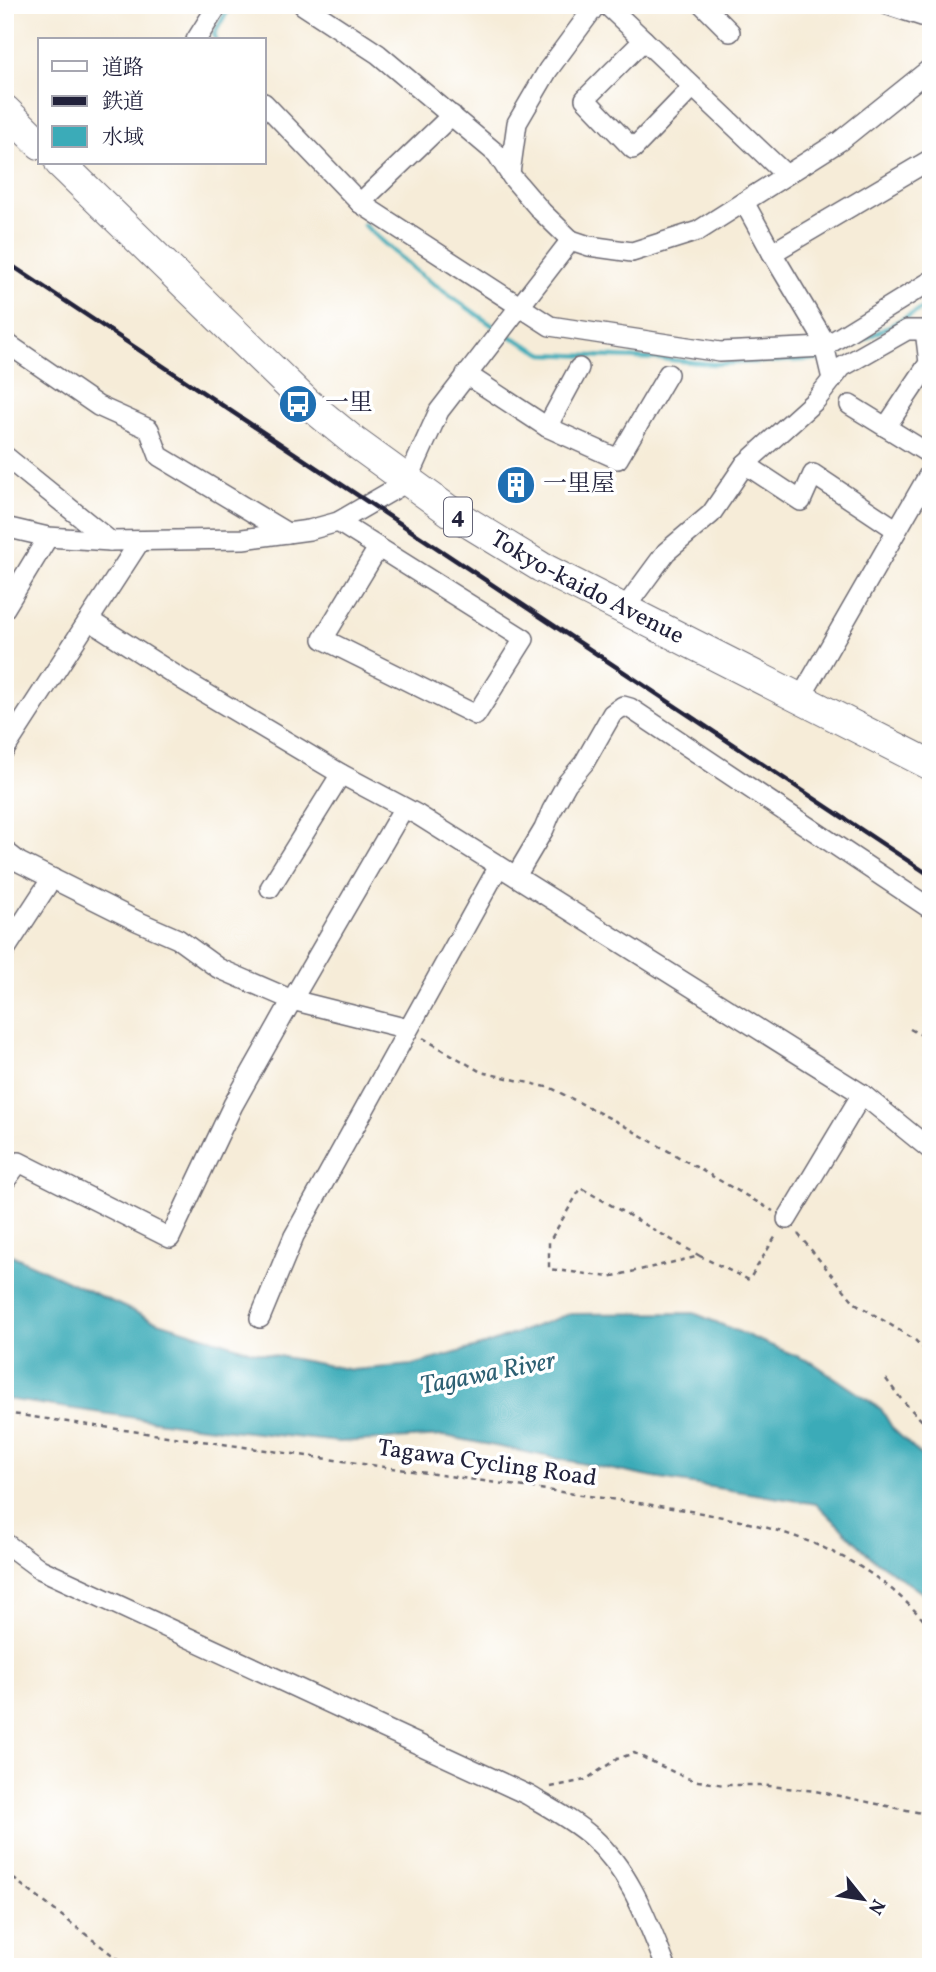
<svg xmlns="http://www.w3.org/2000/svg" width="936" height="1972" font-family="Vollkorn,'Noto Serif JP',serif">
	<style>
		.water { fill: #3babb8; stroke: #2e667a; stroke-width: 2 }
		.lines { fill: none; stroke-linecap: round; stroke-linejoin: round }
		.stream { stroke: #3babb8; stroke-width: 4.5 }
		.minor-casing { stroke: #6c6972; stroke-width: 22 }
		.highway-casing { stroke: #6c6972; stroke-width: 32 }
		.path { stroke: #6c6972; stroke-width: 2.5; stroke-dasharray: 5 5; stroke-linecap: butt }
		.minor { stroke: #fff; stroke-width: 19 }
		.highway { stroke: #fff; stroke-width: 30 }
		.rail { stroke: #22223b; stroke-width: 4.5 }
		.labels { text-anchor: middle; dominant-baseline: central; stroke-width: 7; stroke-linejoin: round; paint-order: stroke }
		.shield { fill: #fff; stroke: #646476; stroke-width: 2 }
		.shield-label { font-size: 23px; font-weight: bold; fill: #22223b }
		.poi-label { font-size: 24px; fill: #22223b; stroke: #fff; text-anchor: start }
		.street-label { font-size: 24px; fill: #22223b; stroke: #fff }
		.water-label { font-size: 26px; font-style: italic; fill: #2d6073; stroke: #fff }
	</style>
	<rect width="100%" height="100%" fill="#fff"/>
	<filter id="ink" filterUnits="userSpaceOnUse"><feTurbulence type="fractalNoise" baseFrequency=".0143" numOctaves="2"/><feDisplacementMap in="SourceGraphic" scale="14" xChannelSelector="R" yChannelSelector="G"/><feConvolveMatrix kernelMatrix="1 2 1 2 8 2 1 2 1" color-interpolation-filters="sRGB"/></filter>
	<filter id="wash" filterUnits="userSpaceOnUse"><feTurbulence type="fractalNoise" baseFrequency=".00686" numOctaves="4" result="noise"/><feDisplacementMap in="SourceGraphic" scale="28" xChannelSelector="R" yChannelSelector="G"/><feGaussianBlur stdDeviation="1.57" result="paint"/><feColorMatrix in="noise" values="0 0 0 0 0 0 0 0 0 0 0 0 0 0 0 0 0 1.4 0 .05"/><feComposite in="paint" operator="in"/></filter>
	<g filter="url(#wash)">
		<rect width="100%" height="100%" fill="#f6ecd8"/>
		<path class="water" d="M5 1252 152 1320 252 1351 352 1370 413 1365 484 1345 569 1314 694 1313 813 1363 881 1409 893 1429 931 1465V1599L871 1557 817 1504 654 1478 445 1436 339 1442 177 1424 5 1399Z"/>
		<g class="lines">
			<g class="stream">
				<path d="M216 40 214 34 231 5"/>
				<path d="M364 225 417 272 496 328"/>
				<path d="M506 334 544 354 661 359 714 364 821 359"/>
				<path d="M833 356 931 304"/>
			</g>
		</g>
	</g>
	<g filter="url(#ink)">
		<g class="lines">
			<g class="minor-casing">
				<g id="minor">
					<path d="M303 5 378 54 497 154 512 177 542 212 571 240"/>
					<path d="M607 5 786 175"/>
					<path d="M703 5 730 32"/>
					<path d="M888 5 931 19"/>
					<path d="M196 40 218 5"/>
					<path d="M644 40 585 99 633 149 693 87"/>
					<path d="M264 103 360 203"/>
					<path d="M452 115 360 203 550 326 720 352 824 347 931 281"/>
					<path d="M510 173 517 123 548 70 596 5"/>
					<path d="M744 202 772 253"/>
					<path d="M5 342 98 406 149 429 159 456 287 533"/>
					<path d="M466 374 547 427 618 459 668 374"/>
					<path d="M832 379 822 337 772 253 931 159"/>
					<path d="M850 405 931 455"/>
					<path d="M547 427 579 368"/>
					<path d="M886 427 929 363 925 330"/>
					<path d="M5 456 110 541"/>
					<path d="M745 464 801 501 813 474 897 530"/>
					<path d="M338 522 524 639 476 715 323 639 378 548"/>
					<path d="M5 527 48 537 110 541 243 539 309 530 338 522 407 482 439 411 571 240 589 246 632 252 698 231 840 141 931 68"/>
					<path d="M5 608 48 537"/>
					<path d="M624 609 666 552 711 514 745 464 816 400 842 367 907 330H931"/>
					<path d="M89 620 183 680 341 774 418 815 862 1094 931 1150"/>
					<path d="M800 699 931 471"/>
					<path d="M5 749 140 541"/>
					<path d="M5 851 19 862 137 921 178 939 218 968 292 1000 403 809"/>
					<path d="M516 876 544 829 552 810 567 783 584 763 612 714 623 706 630 708 931 909"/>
					<path d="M270 888 341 774"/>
					<path d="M5 950 52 878"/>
					<path d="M5 1181 19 1162 170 1238 233 1105 292 1000 408 1029"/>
					<path d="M787 1219 862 1094"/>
					<path d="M260 1318 294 1236 499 866"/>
					<path d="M5 1543 40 1569 528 1795C550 1808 573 1820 592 1837 630 1871 647 1920 666 1967"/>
				</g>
			</g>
			<g class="highway-casing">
				<g id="highway">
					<path d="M5 110 40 144"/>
					<path id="s1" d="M60 163 306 402 356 443 451 512 541 567 931 765"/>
				</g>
			</g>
			<g class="path">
				<path d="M910 1029 931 1040"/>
				<path d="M423 1038 481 1072 551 1088 621 1124 773 1211"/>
				<path d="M798 1234 855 1303 915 1340 931 1356"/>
				<path d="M700 1256 581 1188 549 1242V1269L609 1277 700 1256 749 1280 777 1234"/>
				<path d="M886 1379 901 1399 931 1430"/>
				<path d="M5 1413 659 1506C763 1522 861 1543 931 1629"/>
				<path d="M551 1787 585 1780 617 1759 634 1753 686 1778 698 1781 724 1785H760L815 1791 931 1815"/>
				<path d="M5 1872 119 1960 162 1967"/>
			</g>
			<use href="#minor" class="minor"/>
			<use href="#highway" class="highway"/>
			<path class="rail" d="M5 261 931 876"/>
		</g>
	</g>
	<defs>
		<g id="bus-disc" transform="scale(2.0125)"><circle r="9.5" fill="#1f6fb2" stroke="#fff"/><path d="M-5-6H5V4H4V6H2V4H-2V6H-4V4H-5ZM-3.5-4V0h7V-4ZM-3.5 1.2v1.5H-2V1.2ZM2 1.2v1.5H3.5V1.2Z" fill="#fff"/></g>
		<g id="building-disc" transform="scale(2.0125)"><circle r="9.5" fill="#1f6fb2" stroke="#fff"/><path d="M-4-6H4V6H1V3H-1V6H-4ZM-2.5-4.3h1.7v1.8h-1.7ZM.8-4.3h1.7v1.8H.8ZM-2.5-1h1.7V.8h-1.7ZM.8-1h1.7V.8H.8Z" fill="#fff"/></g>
	</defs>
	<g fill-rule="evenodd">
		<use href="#bus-disc" x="298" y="404"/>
		<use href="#building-disc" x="516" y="485"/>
	</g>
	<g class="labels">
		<rect class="shield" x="444" y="497.5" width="28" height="39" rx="5"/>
		<g class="shield-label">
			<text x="458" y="517">4</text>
		</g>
		<g class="poi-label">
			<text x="325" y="404">一里</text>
			<text x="543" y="485">一里屋</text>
		</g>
		<g class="street-label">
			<text stroke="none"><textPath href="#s1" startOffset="681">Tokyo-kaido Avenue</textPath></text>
			<text transform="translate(487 1464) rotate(8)">Tagawa Cycling Road</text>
		</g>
		<g class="water-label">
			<text transform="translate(488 1374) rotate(-11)">Tagawa River</text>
		</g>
	</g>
	<rect width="936" height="1972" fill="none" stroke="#fff" stroke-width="28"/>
	<rect x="38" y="38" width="228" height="126" fill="#ffffff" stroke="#a7a7b1" stroke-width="2"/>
	<rect x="52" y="61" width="35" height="10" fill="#ffffff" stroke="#a7a7b1" stroke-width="2"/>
	<text x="102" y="74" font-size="21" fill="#22223b">道路</text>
	<rect x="52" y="96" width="35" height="10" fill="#22223b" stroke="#a7a7b1" stroke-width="2"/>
	<text x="102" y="108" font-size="21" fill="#22223b">鉄道</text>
	<rect x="52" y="126" width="35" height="21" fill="#3babb8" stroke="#a7a7b1" stroke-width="2"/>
	<text x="102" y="144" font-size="21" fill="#22223b">水域</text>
	<g transform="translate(863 1899) rotate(120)" stroke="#ffffff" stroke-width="5" paint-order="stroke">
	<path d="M0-5L12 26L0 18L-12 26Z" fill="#22223b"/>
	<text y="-10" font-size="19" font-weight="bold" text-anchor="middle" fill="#22223b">N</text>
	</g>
</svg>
